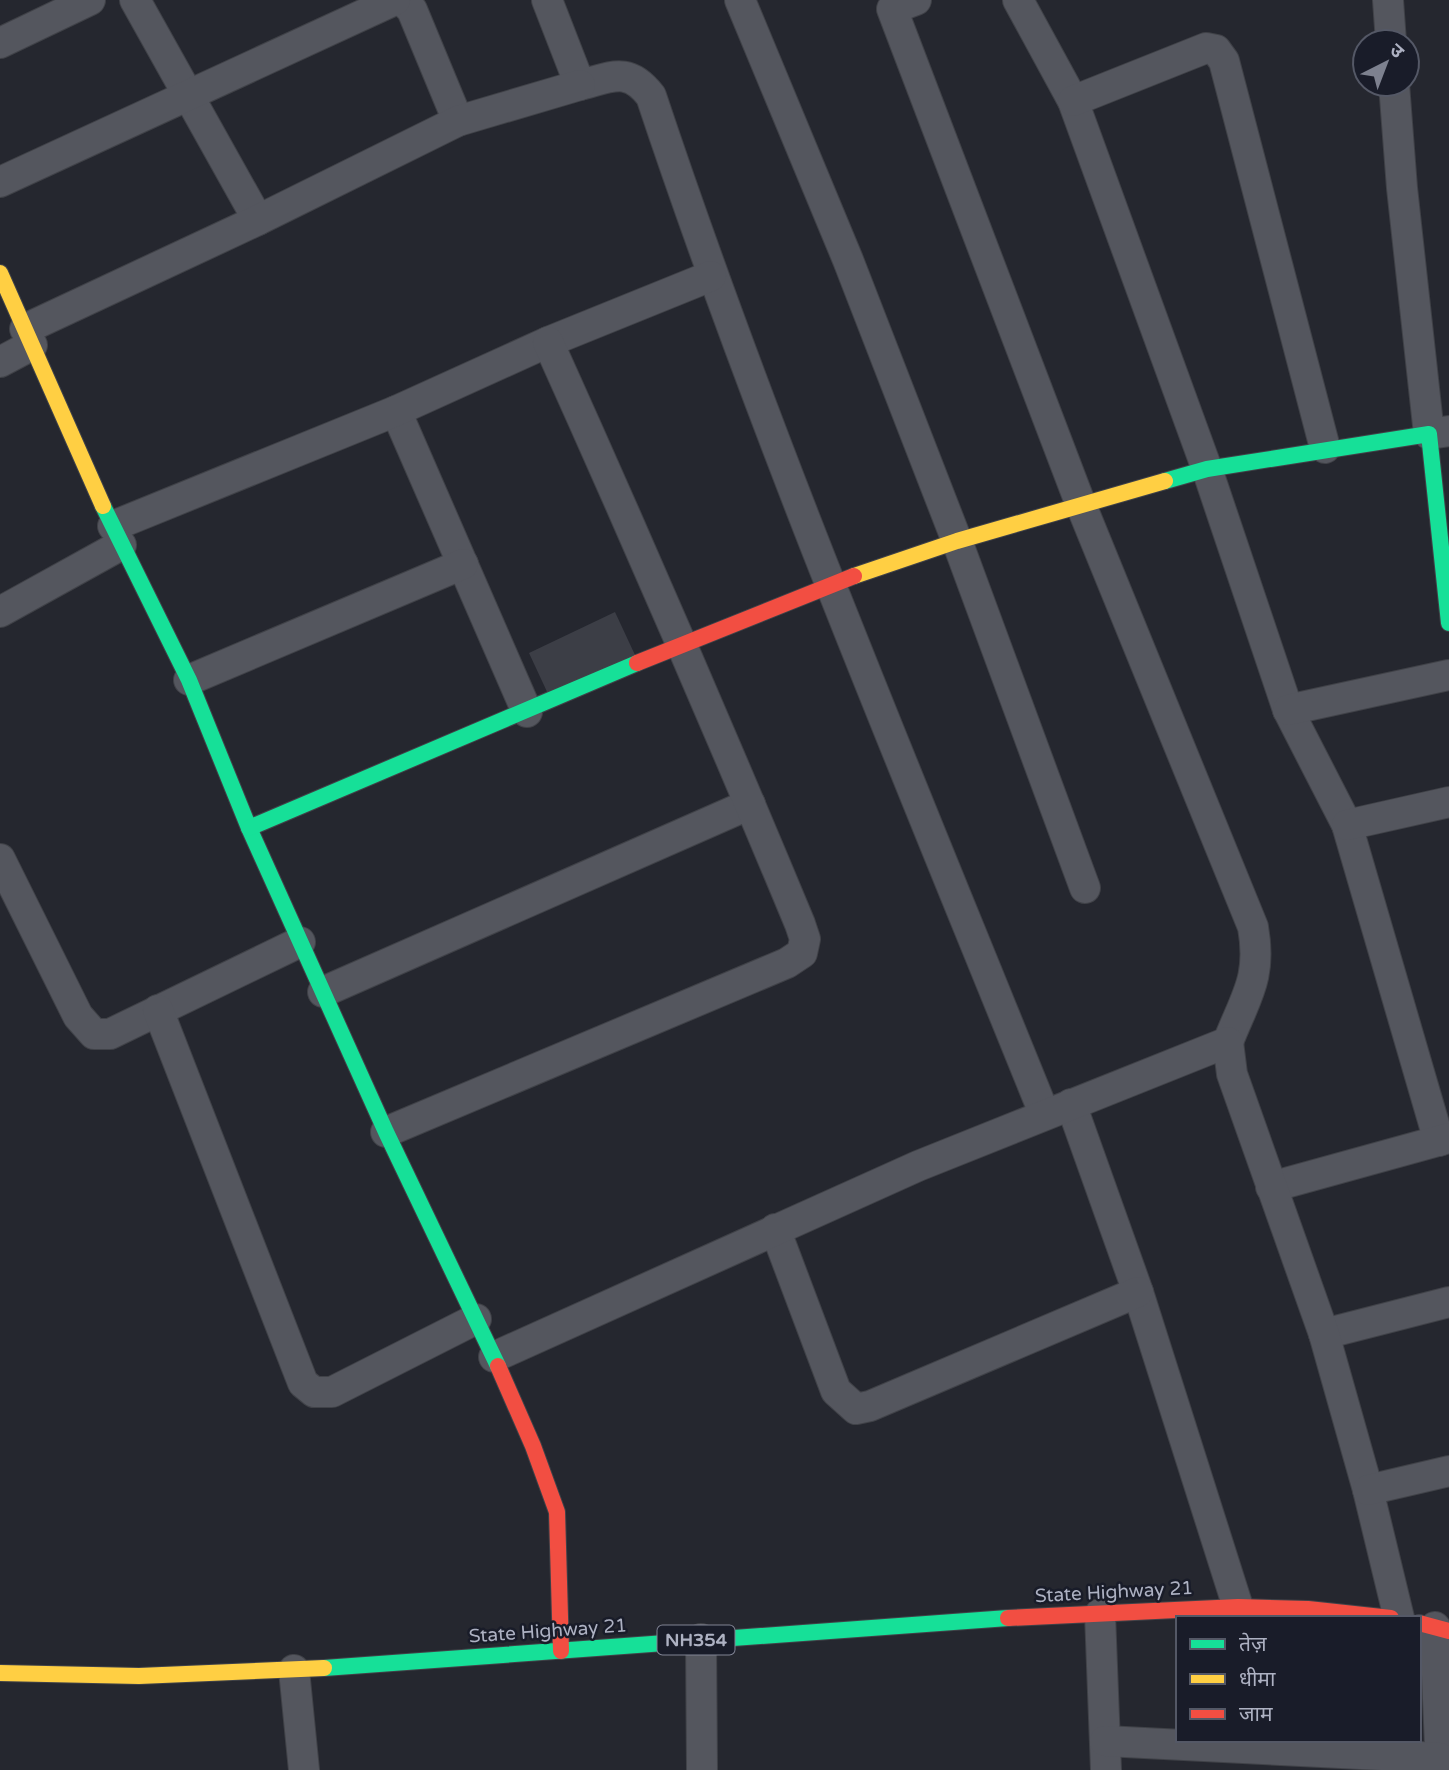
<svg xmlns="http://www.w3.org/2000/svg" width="1449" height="1770" font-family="'Varela Round','Noto Sans Devanagari',sans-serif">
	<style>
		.building { fill: #3c3e46 }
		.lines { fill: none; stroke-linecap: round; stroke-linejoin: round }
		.street-casing { stroke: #404248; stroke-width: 32 }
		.fast-casing { stroke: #404248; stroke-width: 18 }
		.slow-casing { stroke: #404248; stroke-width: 18 }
		.jam-casing { stroke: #404248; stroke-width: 18 }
		.street { stroke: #54565e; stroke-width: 30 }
		.fast { stroke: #16e098; stroke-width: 16 }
		.slow { stroke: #ffcf43; stroke-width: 16 }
		.jam { stroke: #f24e42; stroke-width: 16 }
		.labels { text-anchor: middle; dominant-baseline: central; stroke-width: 5; stroke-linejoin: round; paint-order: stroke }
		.shield { fill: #191c29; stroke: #818494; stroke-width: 2 }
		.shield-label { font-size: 18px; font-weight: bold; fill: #adb1c2 }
		.street-label { font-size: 19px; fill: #adb1c2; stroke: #191c29 }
	</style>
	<rect width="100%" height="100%" fill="#25272f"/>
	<path class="building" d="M615 612 635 655 549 696 529 653Z"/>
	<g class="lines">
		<g class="street-casing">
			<g id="street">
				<path d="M135 0 258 220"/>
				<path d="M402 0 412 10 458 121"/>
				<path d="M547 0 580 85C612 77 628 66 651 96 766 441 908 776 1044 1113"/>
				<path d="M740 0 848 260 957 541 1085 888"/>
				<path d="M916 0 892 9 1081 505 1253 927C1262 978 1246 996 1228 1042"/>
				<path d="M1018 0 1073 101 1207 469 1288 710 1347 825 1439 1141"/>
				<path d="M1388 0 1391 42"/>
				<path d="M0 43 90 0"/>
				<path d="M1394 84 1402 188 1429 434 1449 431"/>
				<path d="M1073 101 1206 48 1216 50 1224 61 1325 448"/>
				<path d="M0 182 395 0"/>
				<path d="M25 329 258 220 458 121 580 85"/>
				<path d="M0 362 32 345"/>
				<path d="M396 411 527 712"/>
				<path d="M113 526 396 411 548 342 711 276"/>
				<path d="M0 612 121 545"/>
				<path d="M189 680 463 564"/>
				<path d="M1288 710 1449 675"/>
				<path d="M1347 825 1449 802"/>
				<path d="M0 859 78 1016 94 1034H110L300 942"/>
				<path d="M323 992 750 804"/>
				<path d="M158 1010 303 1383 314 1392H332L476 1319"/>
				<path d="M1071 1104 1138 1292 1238 1607"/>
				<path d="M386 1132 787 963 802 953 805 939 800 924C719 729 635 535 548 342"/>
				<path d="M1271 1187 1449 1138"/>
				<path d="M775 1229 836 1391 856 1409 870 1406 1138 1292"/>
				<path d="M1324 1334 1449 1302"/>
				<path d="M494 1357 918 1166 1228 1042 1232 1074 1324 1334 1368 1490 1399 1618"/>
				<path d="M1368 1490 1449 1471"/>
				<path d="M1100 1614 1106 1770"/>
				<path d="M1435 1627 1441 1770"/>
				<path d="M701 1639 702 1770"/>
				<path d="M294 1670 304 1770"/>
				<path d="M1105 1741 1440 1758"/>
			</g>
		</g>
		<g class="fast-casing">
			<g id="fast">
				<path d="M1165 481 1207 469 1429 434 1449 623"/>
				<path d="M103 506 189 680 249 828 386 1132 498 1366"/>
				<path d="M249 828 637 663"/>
				<path d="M324 1668 1008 1618"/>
			</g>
		</g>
		<g class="slow-casing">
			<g id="slow">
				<path d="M0 273 103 506"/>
				<path d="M854 576 957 541 1165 481"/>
				<path d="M0 1673 139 1676 324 1668"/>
			</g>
		</g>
		<g class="jam-casing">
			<g id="jam">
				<path d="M637 663 854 576"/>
				<path d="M498 1366 533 1446 557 1512 561 1651"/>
				<path d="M1008 1618 1238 1607 1308 1609 1391 1618"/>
				<path d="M1419 1623 1449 1631"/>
			</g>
		</g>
		<use href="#street" class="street"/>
		<use href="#fast" class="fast"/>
		<use href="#slow" class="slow"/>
		<use href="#jam" class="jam"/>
	</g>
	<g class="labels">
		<rect class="shield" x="657.5" y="1625.5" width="77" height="29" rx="5"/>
		<g class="shield-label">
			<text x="696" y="1640">NH354</text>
		</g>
		<g class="street-label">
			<text transform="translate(1114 1592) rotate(-3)">State Highway 21</text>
			<text transform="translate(548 1631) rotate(-4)">State Highway 21</text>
		</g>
	</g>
	<rect x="1176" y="1616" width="245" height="126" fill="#191c29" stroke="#545866" stroke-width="2"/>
	<rect x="1190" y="1639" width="35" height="10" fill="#16e098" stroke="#545866" stroke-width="2"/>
	<text x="1239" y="1651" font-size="21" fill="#adb1c2">तेज़</text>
	<rect x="1190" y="1674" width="35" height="10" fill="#ffcf43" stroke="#545866" stroke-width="2"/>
	<text x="1239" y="1686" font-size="21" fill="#adb1c2">धीमा</text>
	<rect x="1190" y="1709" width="35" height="10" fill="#f24e42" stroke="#545866" stroke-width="2"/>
	<text x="1239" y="1721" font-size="21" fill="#adb1c2">जाम</text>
	<g transform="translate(1386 63) rotate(42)"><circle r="33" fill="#191c29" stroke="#545866" stroke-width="2"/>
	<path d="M0-5L12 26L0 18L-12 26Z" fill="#7d818f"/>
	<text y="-10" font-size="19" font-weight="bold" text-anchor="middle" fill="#adb1c2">उ</text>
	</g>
</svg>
